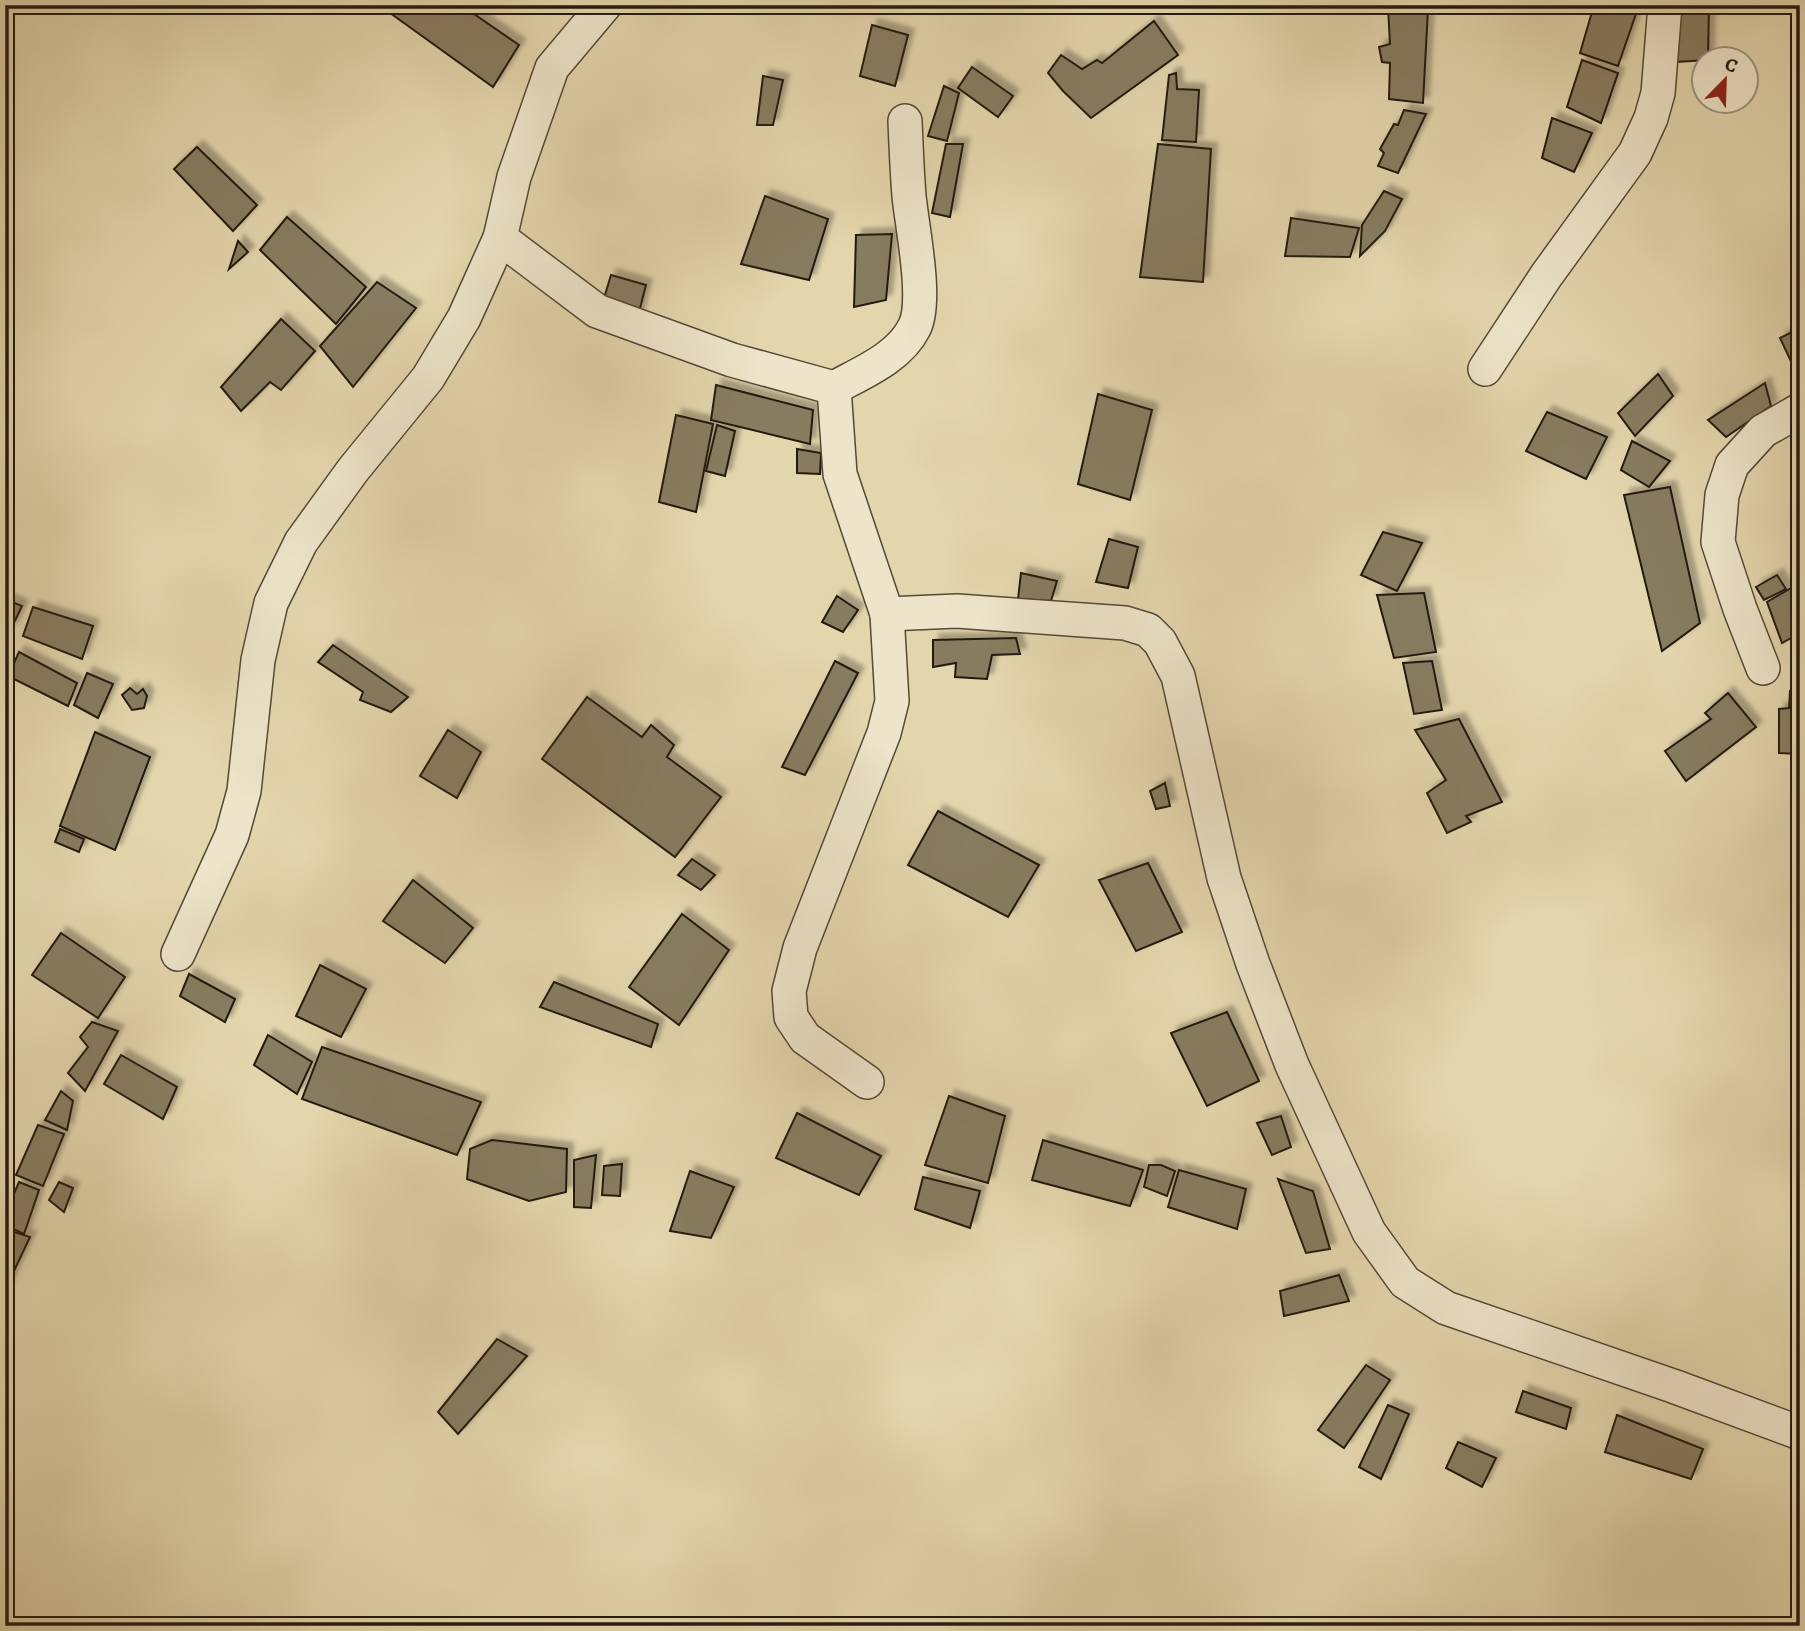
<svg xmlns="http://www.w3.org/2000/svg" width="1805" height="1631" font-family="Alegreya,serif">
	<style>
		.building { fill: #877b61; stroke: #241a0f; stroke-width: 2; filter: url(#shadow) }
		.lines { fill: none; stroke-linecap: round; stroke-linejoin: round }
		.minor-casing { stroke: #544936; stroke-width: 36 }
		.minor { stroke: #ede4c9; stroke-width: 33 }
	</style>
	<defs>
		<filter id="shadow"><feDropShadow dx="6" dy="-6" stdDeviation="2" flood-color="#0004"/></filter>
	</defs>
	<rect width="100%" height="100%" fill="#e3d5ac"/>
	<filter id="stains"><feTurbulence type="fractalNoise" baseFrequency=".00286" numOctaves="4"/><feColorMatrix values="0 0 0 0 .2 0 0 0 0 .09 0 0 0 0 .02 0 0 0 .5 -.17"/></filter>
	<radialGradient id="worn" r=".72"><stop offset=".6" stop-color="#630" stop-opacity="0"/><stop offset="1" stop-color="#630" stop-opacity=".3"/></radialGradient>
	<g class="building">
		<path d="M379 5H461L519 45 493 87Z"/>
		<path d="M1594 5H1639L1618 66 1580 53Z"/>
		<path d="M1680 5H1709L1708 60 1676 62Z"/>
		<path d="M1388 7 1428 9 1423 103 1389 99 1390 63 1382 62 1379 47 1390 44Z"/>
		<path d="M1154 21 1178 55 1091 118 1063 91 1048 73 1061 55 1082 69 1097 60 1102 63Z"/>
		<path d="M872 25 908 35 895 86 860 76Z"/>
		<path d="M1582 60 1618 73 1601 123 1567 107Z"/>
		<path d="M972 67 1013 96 998 117 958 88Z"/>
		<path d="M1176 73 1177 89 1199 90 1196 142 1162 140 1169 75Z"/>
		<path d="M763 76 783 80 773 125H757Z"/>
		<path d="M944 86 959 93 947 141 928 136Z"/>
		<path d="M1404 110 1426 114 1398 173 1378 166 1384 153 1380 149 1394 124 1398 125Z"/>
		<path d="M1552 118 1592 133 1574 172 1542 158Z"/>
		<path d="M946 144H963L950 217 932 213Z"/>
		<path d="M1158 144 1211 149 1203 282 1140 277Z"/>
		<path d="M197 147 257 205 233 231 174 169Z"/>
		<path d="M1384 191 1402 199 1385 231 1360 256 1362 225Z"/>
		<path d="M765 196 828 219 809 280 741 264Z"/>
		<path d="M287 217 366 287 336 324 260 250Z"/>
		<path d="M1291 218 1359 228 1350 257 1285 256Z"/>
		<path d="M892 234 886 300 854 307 856 235Z"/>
		<path d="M238 241 248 252 229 269Z"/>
		<path d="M611 275 646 285 637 320 601 308Z"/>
		<path d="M377 282 416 308 353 387 320 346Z"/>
		<path d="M281 319 315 351 281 390 270 382 241 411 221 387Z"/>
		<path d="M1800 328V372L1797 374 1780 338Z"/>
		<path d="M1658 374 1673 396 1635 436 1618 413Z"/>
		<path d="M1765 383 1771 406 1726 437 1708 420Z"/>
		<path d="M716 385 813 410 810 444 711 420Z"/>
		<path d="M1098 394 1152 410 1130 500 1078 484Z"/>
		<path d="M1547 412 1607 437 1586 479 1526 451Z"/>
		<path d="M676 415 713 424 696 512 659 502Z"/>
		<path d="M717 425 735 431 725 476 706 471Z"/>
		<path d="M1632 441 1670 461 1649 487 1621 470Z"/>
		<path d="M797 449 821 453 820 474 797 473Z"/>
		<path d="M1670 487 1700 623 1662 651 1624 495Z"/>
		<path d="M1383 532 1422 543 1397 591 1361 575Z"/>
		<path d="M1109 539 1138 547 1128 588 1096 582Z"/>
		<path d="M1021 573 1057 581 1051 601 1018 599Z"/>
		<path d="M1777 575 1786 589 1764 600 1756 587Z"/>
		<path d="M1800 583V633L1782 643 1767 602Z"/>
		<path d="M1424 593 1436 652 1394 658 1377 595Z"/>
		<path d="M837 596 858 610 843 632 822 622Z"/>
		<path d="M5 599 22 606 11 629 5 627Z"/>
		<path d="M33 607 93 626 82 659 23 636Z"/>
		<path d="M1016 638 1020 654 992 655 987 679 955 677 956 663 933 667V640Z"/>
		<path d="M333 645 408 697 391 712 360 700 363 692 318 662Z"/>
		<path d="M19 652 77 683 68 706 8 676Z"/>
		<path d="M835 661 858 673 805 775 782 767Z"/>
		<path d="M1432 661 1442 710 1414 714 1403 663Z"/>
		<path d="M87 673 113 684 98 718 74 705Z"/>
		<path d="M130 688 137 694 143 689 147 696 144 708 132 710 122 695Z"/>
		<path d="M1790 691 1800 692V754L1779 753V709L1789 708Z"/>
		<path d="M1728 693 1756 727 1686 781 1665 751 1711 719 1705 713Z"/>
		<path d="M587 697 642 737 651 725 674 745 667 757 721 797 675 857 542 759Z"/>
		<path d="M1459 719 1502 802 1466 816 1471 822 1447 833 1427 793 1446 780 1415 730Z"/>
		<path d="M448 730 481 752 457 798 420 776Z"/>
		<path d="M95 732 150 757 115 850 60 826Z"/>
		<path d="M1165 783 1170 806 1156 809 1150 791Z"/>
		<path d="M938 811 1039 865 1008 917 908 865Z"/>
		<path d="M60 829 84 839 79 852 55 842Z"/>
		<path d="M692 859 715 875 701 890 678 875Z"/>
		<path d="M1148 863 1182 932 1136 951 1099 880Z"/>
		<path d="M413 880 473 928 445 963 383 921Z"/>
		<path d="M682 914 729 950 679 1025 629 987Z"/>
		<path d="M61 933 125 977 98 1018 32 975Z"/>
		<path d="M320 965 366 989 341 1037 296 1016Z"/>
		<path d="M189 974 235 999 225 1022 180 996Z"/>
		<path d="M554 982 658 1024 651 1047 540 1007Z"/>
		<path d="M1227 1012 1259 1081 1207 1106 1171 1033Z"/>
		<path d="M92 1022 118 1031 85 1091 68 1073 88 1047 80 1037Z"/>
		<path d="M268 1035 312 1062 297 1094 254 1065Z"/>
		<path d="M322 1047 481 1102 457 1155 302 1099Z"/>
		<path d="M121 1055 177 1087 163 1119 104 1084Z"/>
		<path d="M61 1091 73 1101 67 1130 45 1120Z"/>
		<path d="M949 1096 1005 1116 988 1183 925 1165Z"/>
		<path d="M797 1113 881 1156 859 1195 776 1158Z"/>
		<path d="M1281 1116 1291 1147 1272 1155 1257 1123Z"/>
		<path d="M38 1125 64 1134 43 1186 16 1175Z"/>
		<path d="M492 1140 567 1149 566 1192 529 1201 467 1179 470 1149Z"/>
		<path d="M1043 1140 1143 1170 1130 1206 1032 1180Z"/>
		<path d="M596 1155 591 1208 574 1207V1160Z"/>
		<path d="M622 1164 620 1196 602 1195 604 1166Z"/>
		<path d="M1149 1165H1161L1175 1171 1167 1196 1144 1187Z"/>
		<path d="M1179 1170 1246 1189 1237 1229 1168 1207Z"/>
		<path d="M690 1171 734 1187 711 1238 670 1231Z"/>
		<path d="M923 1177 980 1191 970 1228 915 1209Z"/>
		<path d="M1278 1179 1313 1191 1330 1249 1306 1253Z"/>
		<path d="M19 1182 39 1190 24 1234 5 1225V1214Z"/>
		<path d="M59 1182 73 1188 64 1212 49 1200Z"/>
		<path d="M5 1229 30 1237 5 1290Z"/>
		<path d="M1339 1275 1349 1301 1284 1316 1280 1291Z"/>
		<path d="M497 1339 527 1356 458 1434 438 1412Z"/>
		<path d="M1366 1365 1390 1380 1344 1448 1318 1430Z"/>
		<path d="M1523 1391 1571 1408 1566 1429 1516 1412Z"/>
		<path d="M1388 1405 1409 1414 1381 1479 1359 1467Z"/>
		<path d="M1617 1415 1703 1449 1691 1479 1605 1452Z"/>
		<path d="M1458 1442 1496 1458 1482 1487 1446 1468Z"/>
	</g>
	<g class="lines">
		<g class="minor-casing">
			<g id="minor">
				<path d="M605 5 552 68 514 177 500 238 597 311 732 360 834 388 840 474 887 614 957 611 1125 623 1148 630 1160 642 1178 676 1224 878 1253 964 1292 1065 1369 1232 1405 1282 1446 1308 1673 1386 1800 1433"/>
				<path d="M1485 369 1546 276 1635 153 1651 118 1658 93 1665 5"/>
				<path d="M834 388C861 373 899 358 914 328 928 302 912 227 909 196 907 171 906 146 905 121"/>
				<path d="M1763 668 1740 609 1718 542 1722 495 1732 465 1763 431 1800 410"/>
				<path d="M178 954 232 835 244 791 258 660 271 603 301 542 353 470 428 378 464 318 500 238"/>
				<path d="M867 1082 805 1038 791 1017 789 991 800 948 884 733 892 701 887 614"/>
			</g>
		</g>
		<use href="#minor" class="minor"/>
	</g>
	<rect width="1805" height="1631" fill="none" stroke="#e3d5ac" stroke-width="28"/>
	<rect x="7" y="7" width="1791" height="1617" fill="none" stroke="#241a0f" stroke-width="3.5"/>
	<rect x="14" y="14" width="1777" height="1603" fill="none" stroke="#241a0f" stroke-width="2"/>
	<g transform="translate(1725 80) rotate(23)"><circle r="33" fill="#ede4c9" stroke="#9d937f" stroke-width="2"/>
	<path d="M0-5L12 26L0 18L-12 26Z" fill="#8f2418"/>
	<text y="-10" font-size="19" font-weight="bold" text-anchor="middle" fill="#241a0f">С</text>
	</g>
	<rect width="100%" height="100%" filter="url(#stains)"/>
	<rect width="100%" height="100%" fill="url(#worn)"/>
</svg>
